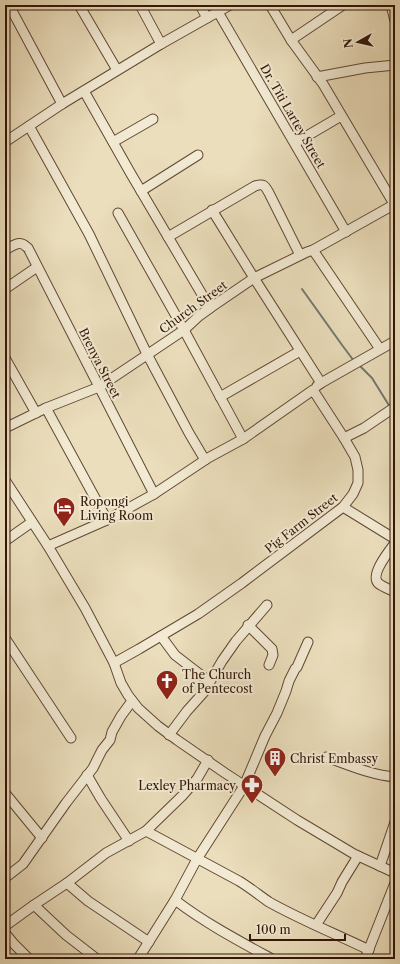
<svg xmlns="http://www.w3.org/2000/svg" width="400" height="964" font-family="'Libre Caslon Text',serif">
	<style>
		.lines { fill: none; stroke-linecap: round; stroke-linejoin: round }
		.stream { stroke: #727873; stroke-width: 2 }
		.minor-casing { stroke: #604834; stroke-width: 11 }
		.minor { stroke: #f2ead3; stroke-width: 9 }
		.labels { text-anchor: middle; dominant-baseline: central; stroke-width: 4; stroke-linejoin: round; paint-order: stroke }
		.street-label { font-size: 12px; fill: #321607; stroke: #f2ead3 }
		.poi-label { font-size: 12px; fill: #321607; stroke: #f2ead3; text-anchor: start }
	</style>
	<rect width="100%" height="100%" fill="#ebdebc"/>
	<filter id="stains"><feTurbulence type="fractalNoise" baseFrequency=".005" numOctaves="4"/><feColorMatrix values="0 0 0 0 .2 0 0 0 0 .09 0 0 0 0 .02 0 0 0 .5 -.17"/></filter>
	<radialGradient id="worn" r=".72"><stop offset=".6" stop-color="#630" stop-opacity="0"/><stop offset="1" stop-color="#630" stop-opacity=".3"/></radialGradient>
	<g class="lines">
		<g class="stream">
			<path d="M302 289 342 345 354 361"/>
			<path d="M359 365 372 378 390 407"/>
		</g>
		<g class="minor-casing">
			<g id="minor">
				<path d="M9 5 62 104"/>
				<path d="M79 5 117 70"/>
				<path d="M140 5 161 44"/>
				<path d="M200 5 207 18"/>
				<path d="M270 5 291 40 323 84 394 204"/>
				<path d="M391 5 395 21"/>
				<path d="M218 12 346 232"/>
				<path d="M291 40 343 5"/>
				<path d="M317 77 365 68 395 65"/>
				<path d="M84 91 131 174 210 308"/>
				<path d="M29 126 89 234 147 354 189 433 205 460"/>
				<path d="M5 142 62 104 161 44 230 5"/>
				<path d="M113 142 153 119"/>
				<path d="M295 143 341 116"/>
				<path d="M141 191 198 155"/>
				<path d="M212 210 254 278 321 383"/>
				<path d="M118 213 184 330 243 439"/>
				<path d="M168 237 255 186C264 183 265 186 269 193L300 255"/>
				<path d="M5 250C9 248 17 242 22 244 24 244 26 247 28 248L154 494"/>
				<path d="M313 250 380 349"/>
				<path d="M5 289 37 267"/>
				<path d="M5 358 36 413"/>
				<path d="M317 386 321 383 395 341"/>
				<path d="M220 397 300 351"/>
				<path d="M46 408 107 520"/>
				<path d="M5 428 46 408 99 387 184 330 199 316 210 308 254 278 307 252 313 250 395 204"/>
				<path d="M344 438 364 428 395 407"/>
				<path d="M5 480 48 546 85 608 114 663 121 683 128 695 138 708 158 726 177 740 225 773 297 820 354 854 395 873"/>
				<path d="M343 507 395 539"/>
				<path d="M5 541 32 522"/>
				<path d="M395 543C390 550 370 574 378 583 381 586 391 590 395 592"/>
				<path d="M48 546 107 520 154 494 208 458 243 439 313 390 344 438 355 457 358 470V483L353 494 343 507 242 583 198 614 139 649 114 663"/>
				<path d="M248 625 272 649 273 655 269 665"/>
				<path d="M161 636 175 655 210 682"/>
				<path d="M5 638 71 738"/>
				<path d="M169 735 187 711 204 692 222 661 236 641 267 605"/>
				<path d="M326 757C349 765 371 775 395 777"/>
				<path d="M87 775 101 799 129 841"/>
				<path d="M5 793 42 838"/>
				<path d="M146 831 239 881C249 887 259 895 269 902 301 920 336 934 369 950"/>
				<path d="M380 866 395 822"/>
				<path d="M5 878 23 864 66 803 93 768 102 750 110 740 112 732 121 716 132 701"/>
				<path d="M67 883 88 901 149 942"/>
				<path d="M175 900C205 923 239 941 272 959"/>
				<path d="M34 905 66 935 97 959"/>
				<path d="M316 925 337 893 342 882 358 856"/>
				<path d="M5 926 34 905 67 883 106 853 146 831 182 796 197 779 208 760"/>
				<path d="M5 933 14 944 29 959"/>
				<path d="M138 959 175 900 197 859 244 786 265 736 277 713 286 691 289 681 295 669 297 667 308 642"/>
				<path d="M365 959 395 883"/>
			</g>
		</g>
		<use href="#minor" class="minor"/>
	</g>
	<defs>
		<g id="hotel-pin" transform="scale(1.15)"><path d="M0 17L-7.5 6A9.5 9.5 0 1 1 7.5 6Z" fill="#8f2418" stroke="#f2ead3"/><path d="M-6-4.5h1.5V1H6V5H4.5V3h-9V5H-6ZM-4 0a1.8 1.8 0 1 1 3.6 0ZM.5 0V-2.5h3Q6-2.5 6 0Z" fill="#fff"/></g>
		<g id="church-pin" transform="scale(1.15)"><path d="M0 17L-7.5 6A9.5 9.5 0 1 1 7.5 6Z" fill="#8f2418" stroke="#f2ead3"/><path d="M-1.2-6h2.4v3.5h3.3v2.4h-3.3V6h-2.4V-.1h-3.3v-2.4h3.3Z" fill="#fff"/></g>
		<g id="building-pin" transform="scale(1.15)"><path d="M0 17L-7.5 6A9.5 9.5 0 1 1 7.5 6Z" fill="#8f2418" stroke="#f2ead3"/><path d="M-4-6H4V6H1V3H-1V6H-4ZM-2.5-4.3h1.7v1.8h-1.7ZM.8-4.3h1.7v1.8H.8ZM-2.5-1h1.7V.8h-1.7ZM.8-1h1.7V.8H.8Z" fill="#fff"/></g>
		<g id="pharmacy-pin" transform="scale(1.15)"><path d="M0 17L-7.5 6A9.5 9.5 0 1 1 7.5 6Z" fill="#8f2418" stroke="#f2ead3"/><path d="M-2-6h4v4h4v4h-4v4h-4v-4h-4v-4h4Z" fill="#fff"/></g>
	</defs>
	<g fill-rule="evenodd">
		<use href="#hotel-pin" x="64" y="508"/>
		<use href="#church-pin" x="167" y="681"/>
		<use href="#building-pin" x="275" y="758"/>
		<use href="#pharmacy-pin" x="252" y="785"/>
	</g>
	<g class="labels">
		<g class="street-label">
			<text transform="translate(293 116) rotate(60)">Dr. Titi Lartey Street</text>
			<text transform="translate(193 307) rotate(-36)">Church Street</text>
			<text transform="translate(100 363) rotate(63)">Brenya Street</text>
			<text transform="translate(301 523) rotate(-38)">Pig Farm Street</text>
		</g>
		<g class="poi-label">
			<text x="80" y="501">Ropongi<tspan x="80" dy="14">Living Room</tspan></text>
			<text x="182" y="674">The Church<tspan x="182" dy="14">of Pentecost</tspan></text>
			<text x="290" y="758">Christ Embassy</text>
			<text x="236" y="785" text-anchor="end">Lexley Pharmacy</text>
		</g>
	</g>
	<rect width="400" height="964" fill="none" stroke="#ebdebc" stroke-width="20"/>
	<rect x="6" y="6" width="388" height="952" fill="none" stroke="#321607" stroke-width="2"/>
	<rect x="10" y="10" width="380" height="944" fill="none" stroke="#321607"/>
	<g transform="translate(358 42) rotate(262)" stroke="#f2ead3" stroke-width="3" paint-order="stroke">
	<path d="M0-3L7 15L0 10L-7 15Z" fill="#321607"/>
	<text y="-6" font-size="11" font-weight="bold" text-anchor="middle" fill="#321607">N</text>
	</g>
	<path d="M250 934v6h95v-6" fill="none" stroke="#321607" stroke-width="2"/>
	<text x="256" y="934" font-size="12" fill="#321607" stroke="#f2ead3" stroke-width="3" paint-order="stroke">100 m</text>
	<rect width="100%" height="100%" filter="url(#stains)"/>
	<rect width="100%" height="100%" fill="url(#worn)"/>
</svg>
